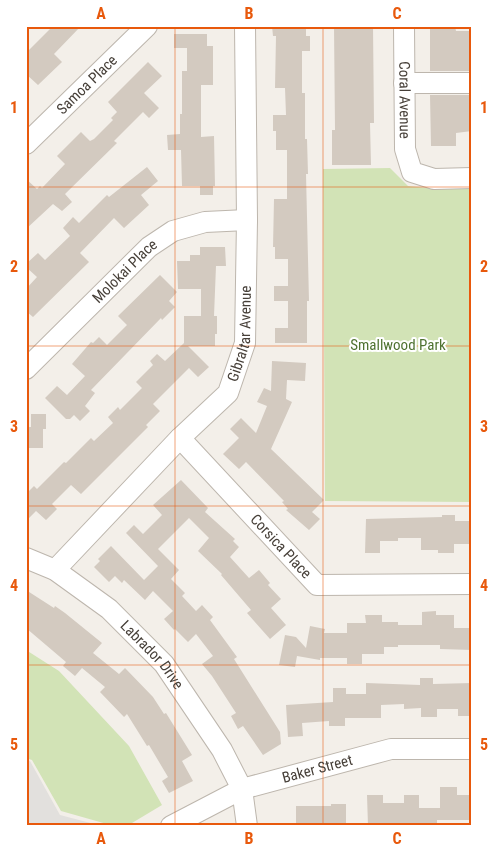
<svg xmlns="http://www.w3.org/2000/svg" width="498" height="852" font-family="'Roboto Condensed',sans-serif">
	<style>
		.green { fill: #d2e3b6 }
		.parking { fill: #e2e0dd }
		.building { fill: #d3cac0 }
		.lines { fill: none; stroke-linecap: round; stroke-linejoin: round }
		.minor-casing { stroke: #bdb6ad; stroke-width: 22 }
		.minor { stroke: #fff; stroke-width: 20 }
		.grid { fill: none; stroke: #e8590c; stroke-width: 1; stroke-opacity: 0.55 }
		.labels { text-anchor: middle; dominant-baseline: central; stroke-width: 4; stroke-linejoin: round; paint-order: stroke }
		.street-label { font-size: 15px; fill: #463f38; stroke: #fff }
		.park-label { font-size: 15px; fill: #4f7231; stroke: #fff }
		.neatline { fill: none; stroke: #e8590c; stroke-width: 2 }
		.grid-label { font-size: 16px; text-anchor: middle; font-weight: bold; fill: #e8590c }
	</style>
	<rect width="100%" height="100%" fill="#f3efe9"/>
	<g class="green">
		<path d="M390 168 408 186 428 188 472 187V502L325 501 323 169Z"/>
		<path d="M26 650 59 671 129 746 162 805 127 826H114L61 811 32 760 26 758Z"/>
	</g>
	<path class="parking" d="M26 760 30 761 60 815 102 826H26Z"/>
	<g class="building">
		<path d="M53 26H81L54 54 62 62 38 85 26 74V53Z"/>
		<path d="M272 26H306V36H310V51H302V93H305V139H307L308 174H306L309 301H307V343H275V328H288V301H274V286H288V259H275V247H273L274 199H287V150H276V131H273V115H286L285 88H275L276 36H273Z"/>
		<path d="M334 26H373L374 123H370L371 165H332V130H335Z"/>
		<path d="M430 26H455L456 31H472V71H430Z"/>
		<path d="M174 34H207V46H213V85H201V137L214 136 215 186H213V195H200V186H182L181 150H168L167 135 180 134V114H182V71H187V48H174Z"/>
		<path d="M148 62 162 76 144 93 159 108 149 118 143 112 114 141 117 143 65 194 72 202 62 211 53 204 26 229V179L37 189 40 186 42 188 65 164 57 156 81 132 90 141 94 139 113 120 111 118 117 112 108 102Z"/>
		<path d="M430 95H472V131L456 133V146H431Z"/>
		<path d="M147 167 158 181 141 195 149 205 124 228 114 218 80 253 89 262 33 317 26 311V289L37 277 26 267V264L38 253 45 260 70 236 63 228 73 217 79 223 107 195 109 197Z"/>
		<path d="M200 247H225L226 266H216L214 316H217V334H215V346H188L209 367 198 377 189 368 153 404 160 411 146 425 148 427 81 494 71 485 52 504 57 509 46 520 36 511 26 521V494L34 486 37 489 64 462 66 463 91 438 94 441 113 423 108 417 118 407 120 410 142 388 136 382 153 365 150 361 157 354 165 361 184 343V316H201V289H178L177 261H190V255H200Z"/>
		<path d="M160 275 177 292 169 301 175 307 162 320 161 318 91 390 95 393 85 406 90 411 80 421 74 415 70 419H66L45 398 57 386 67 395 85 376 72 364 91 342 93 343 99 337 107 345 127 325 118 316Z"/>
		<path d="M272 361 306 363 305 381 287 380 286 399 292 402 271 449 324 500 312 512 320 519 309 530 286 510 288 509 282 502 284 501 246 462 239 469 223 454 239 438 230 429 241 418 256 433 267 406 257 402 264 388 271 391Z"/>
		<path d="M31 414H46V429H43V448H26V427H31Z"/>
		<path d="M181 480 208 508 205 512 235 539 233 541 239 547 230 557 249 578 259 570 270 583 268 585 281 599 271 608 286 625 270 639 247 613 251 610 221 575 222 574 198 551 209 538 189 518 158 549 179 570 171 579 185 593 182 596 196 611 202 605 213 617 210 620 237 657 234 659 280 732 281 744 263 755 243 726 238 729 231 716 236 713 212 676 202 664 213 656 196 634 188 642 175 629 174 630 164 619 173 611 153 591 145 600 124 580 122 583 115 576 109 582 94 567 100 561 98 559 111 546 144 580 158 566 126 533 134 525 143 534 162 515 153 505Z"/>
		<path d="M442 515H455V521H471V544H454V553H438V550H421V538H398V541H380V553H365L366 519 442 517Z"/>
		<path d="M26 590 54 608 55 606 65 613 102 643 93 653 119 674 125 668 153 697 164 714 166 713 192 755 182 761 193 781 169 793 162 781 168 777 149 745 147 746 127 714 124 717 100 692 105 687 82 668 75 676 63 666 66 662 26 628Z"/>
		<path d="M436 611V615H454V628H472V650L440 649V645H398V647H384V654H362V664H347V658H320V660L297 656 295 667 279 665 285 635 296 637 306 648 310 626 325 629 324 633H347V623H366L365 615H382V622H398V625H422V612Z"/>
		<path d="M420 678H433V684L472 683V716H458V709H437V717H421V708L404 709V704L381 705V718H345V726H329V721L302 723 303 736 288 737 286 705 333 702V688H346V694H366V683L420 685Z"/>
		<path d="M440 787H457V795H472V820H437V826H368L367 795H383V803H404V795H419V808H440Z"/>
		<path d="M331 804H346V826H296V806H331Z"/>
	</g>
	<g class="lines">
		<g class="minor-casing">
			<g id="minor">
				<path id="s1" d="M404 26 405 149 412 172 434 179 472 178"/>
				<path d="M404 83H472"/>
				<path id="s2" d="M26 144 147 26"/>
				<path id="s3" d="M26 369 149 247 173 231 205 222 247 220"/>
				<path id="s4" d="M180 438 317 585 472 584"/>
				<path id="s5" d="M26 558 55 570 109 609 164 664 222 750 242 789 247 826"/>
				<path id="s6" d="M55 570 180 438 228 393 245 343 247 220 245 26"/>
				<path id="s7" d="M171 826 242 789 391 749H472"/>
			</g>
		</g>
		<use href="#minor" class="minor"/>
	</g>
	<path class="grid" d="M175 26V826M323 26V826M26 187H472M26 346H472M26 506H472M26 665H472"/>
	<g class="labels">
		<g class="street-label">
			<text stroke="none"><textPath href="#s2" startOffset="85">Samoa Place</textPath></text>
			<text stroke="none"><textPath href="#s1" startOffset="74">Coral Avenue</textPath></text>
			<text stroke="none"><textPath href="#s3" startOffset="139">Molokai Place</textPath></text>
			<text stroke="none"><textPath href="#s6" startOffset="309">Gibraltar Avenue</textPath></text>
			<text stroke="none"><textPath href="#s4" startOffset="148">Corsica Place</textPath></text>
			<text stroke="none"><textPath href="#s5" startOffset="161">Labrador Drive</textPath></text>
			<text stroke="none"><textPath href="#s7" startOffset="158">Baker Street</textPath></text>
		</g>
		<g class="park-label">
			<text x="398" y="345">Smallwood Park</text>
		</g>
	</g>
	<rect width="498" height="852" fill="none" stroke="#ffffff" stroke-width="55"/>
	<rect x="28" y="28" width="442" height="796" class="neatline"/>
	<g class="grid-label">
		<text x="101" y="19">A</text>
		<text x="249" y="19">B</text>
		<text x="397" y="19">C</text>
		<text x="14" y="113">1</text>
		<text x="484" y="113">1</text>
		<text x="14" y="272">2</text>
		<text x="484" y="272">2</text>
		<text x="14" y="432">3</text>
		<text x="484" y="432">3</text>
		<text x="14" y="591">4</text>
		<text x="484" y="591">4</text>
		<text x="14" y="750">5</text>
		<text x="484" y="750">5</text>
		<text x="101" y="844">A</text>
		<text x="249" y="844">B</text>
		<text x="397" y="844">C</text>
	</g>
</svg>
